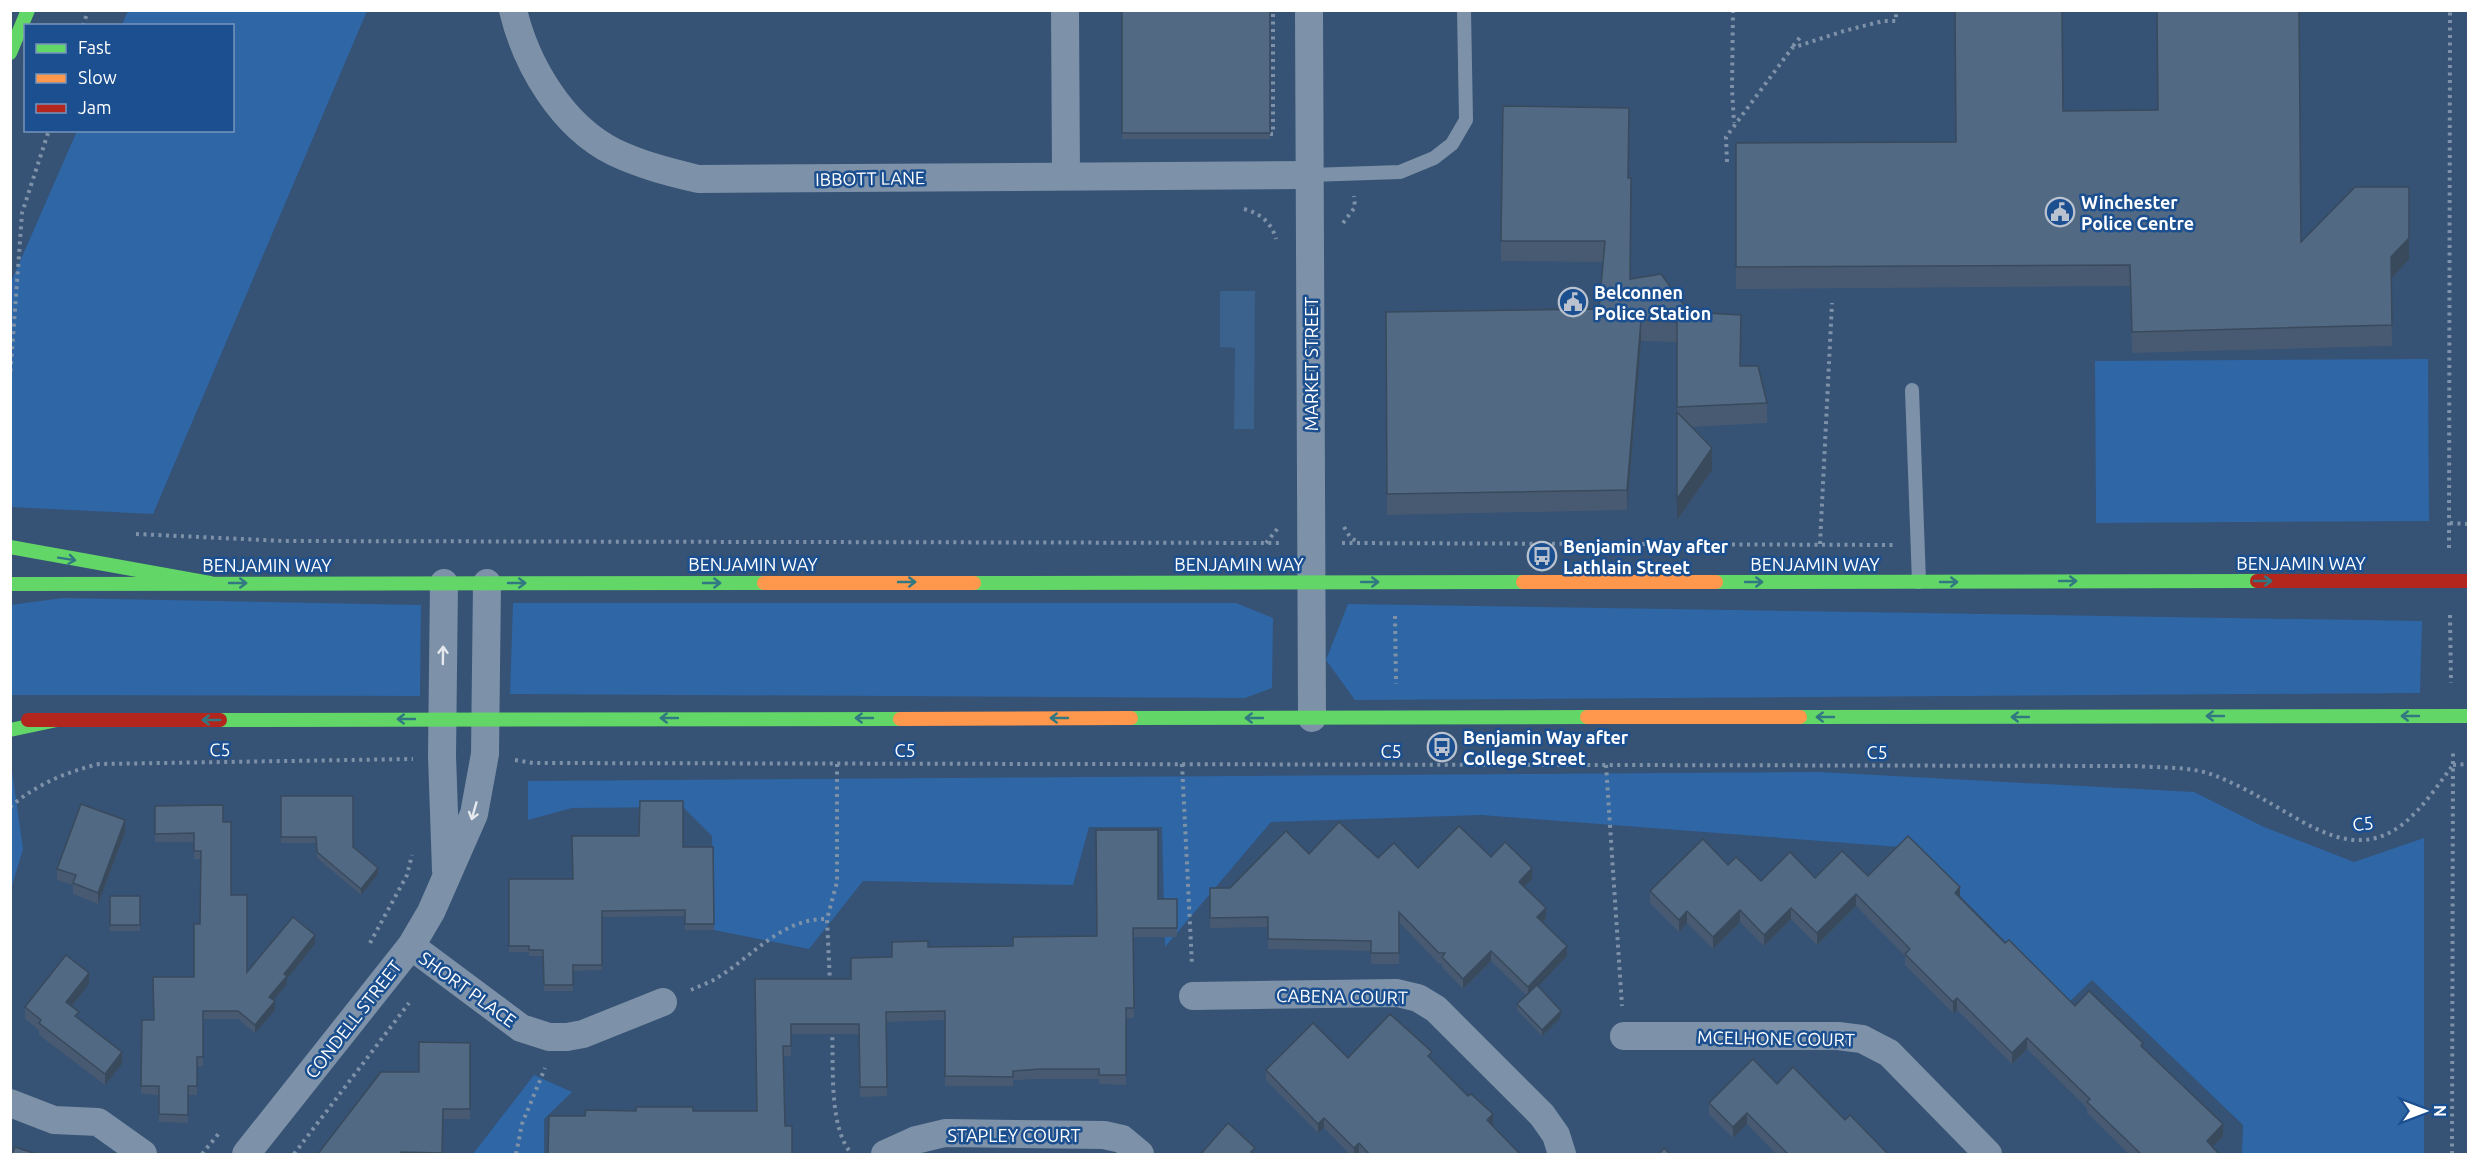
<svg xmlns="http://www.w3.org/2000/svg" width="2479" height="1165" font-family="Ubuntu,sans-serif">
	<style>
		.green { fill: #2f66a5 }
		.water { fill: #3b618d }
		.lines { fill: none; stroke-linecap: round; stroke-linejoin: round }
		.path { stroke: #7d92a8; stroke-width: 4; stroke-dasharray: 3 4.5; stroke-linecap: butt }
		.lane { stroke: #7d92a8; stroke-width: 14 }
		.street { stroke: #7d92a8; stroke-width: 28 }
		.fast { stroke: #63d668; stroke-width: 14 }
		.slow { stroke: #ff974d; stroke-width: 14 }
		.jam { stroke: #b3261e; stroke-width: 14 }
		.wall { fill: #475a72 }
		.shaded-wall { fill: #394a5c }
		.building { fill: #526984; stroke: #394a5c; stroke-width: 1.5 }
		.oneway { stroke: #317883 }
		.oneway2 { stroke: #e5e9ee }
		.labels { text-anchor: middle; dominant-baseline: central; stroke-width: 5; stroke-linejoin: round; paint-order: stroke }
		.street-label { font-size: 18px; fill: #fff; stroke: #1b4f8f }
		.poi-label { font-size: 18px; font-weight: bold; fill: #fff; stroke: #1b4f8f; text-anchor: start }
	</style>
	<rect width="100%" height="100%" fill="#365274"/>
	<g class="green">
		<path d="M128 11H367L153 514 11 507V282L77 131 232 130V26L122 25Z"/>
		<path d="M2428 359 2429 521 2096 523 2095 361Z"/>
		<path d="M63 598 421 605 420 696 11 695 10 605Z"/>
		<path d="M513 603H1236L1273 618 1272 688 1245 698 510 694Z"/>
		<path d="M1348 604 2422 621 2420 693 1355 700 1326 660Z"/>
		<path d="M12 771 23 849 11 889 10 772Z"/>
		<path d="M1820 772 2194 792 2264 827 2354 862 2424 838V1154H2242L2243 1125 2092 980 2067 1004 1913 848 1481 815 1271 822 1165 947 1162 827H1089L1073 885 863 881 809 949 714 930 712 836 683 807 572 808 528 820V781Z"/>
		<path d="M534 1075 572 1092 544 1119V1154H473Z"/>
	</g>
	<path class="water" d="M1220 291H1255L1254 429H1234L1235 348 1220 347Z"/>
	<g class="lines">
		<g class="path">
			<path d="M1733 10 1732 89 1734 123"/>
			<path d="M83 26 88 10"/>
			<path d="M1793 46 1802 35"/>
			<path d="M1270 134H1273V10"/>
			<path d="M1727 162 1726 137 1792 48 1844 31 1883 21H1896V10"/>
			<path d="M1244 209C1260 213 1272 223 1276 239"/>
			<path d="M1343 223 1355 207 1354 196"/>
			<path d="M10 379 22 213 49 130"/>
			<path d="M2450 523 2468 524"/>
			<path d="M1344 527 1350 537 1359 543"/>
			<path d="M136 534 284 541 1281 543"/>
			<path d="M1266 543 1278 528"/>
			<path d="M1342 543 1896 545"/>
			<path d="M1820 544 1832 303"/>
			<path d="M2449 548 2450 10"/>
			<path d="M2450 615 2451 683"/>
			<path d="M1395 616 1396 684"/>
			<path d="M515 760 533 763 2135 766C2160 768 2192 766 2216 776 2231 782 2247 790 2261 798 2306 822 2353 863 2403 824 2423 808 2438 785 2453 765"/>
			<path d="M1182 764 1192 965"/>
			<path d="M1606 765 1622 1006"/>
			<path d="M2453 765 2468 764"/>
			<path d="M10 807C37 784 66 772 99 764L413 759"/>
			<path d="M370 943 407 875 412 855"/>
			<path d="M830 983 827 919 837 882V763"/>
			<path d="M691 990C699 986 709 983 717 978 753 956 782 918 827 919"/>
			<path d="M832 1030C834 1065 828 1128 852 1154"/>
			<path d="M202 1154 220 1132"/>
			<path d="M294 1154 409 1003"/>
			<path d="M516 1154 522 1124 545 1068"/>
			<path d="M2452 1154 2453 750"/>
		</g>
		<g class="lane">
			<path d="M1310 175 1400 172 1434 158 1452 144 1466 120 1464 10"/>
			<path d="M1912 390 1919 582"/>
		</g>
		<g class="street">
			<path d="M513 10C526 65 562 126 614 152 641 165 669 172 698 179L1310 175"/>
			<path d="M1065 10 1066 176"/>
			<path d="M1309 10 1312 718"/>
			<path d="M444 583 442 756 446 870"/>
			<path d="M411 946 521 1028 549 1037H567L583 1034 663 1002"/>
			<path d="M1193 996 1397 993 1418 998 1436 1009 1542 1115 1556 1135 1562 1154"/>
			<path d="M1624 1036H1838L1862 1039 1889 1053 1988 1154"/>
			<path d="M10 1103 54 1120 98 1122 143 1154"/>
			<path d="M246 1154 411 946 431 912 474 814 485 754 487 583"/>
			<path d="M885 1154 916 1140 945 1133 1104 1135 1122 1139 1140 1154"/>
		</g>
		<g class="fast">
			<path d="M10 53 28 10"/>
			<path d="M10 547 210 583"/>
			<path d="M1716 582 2257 581"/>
			<path d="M974 583 1523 582"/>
			<path d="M10 584 764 583"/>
			<path d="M1800 717 2468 716"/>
			<path d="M1131 718 1587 717"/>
			<path d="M220 720 900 719"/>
			<path d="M10 730 57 720"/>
		</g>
		<g class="slow">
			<path d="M1523 582H1716"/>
			<path d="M764 583H974"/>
			<path d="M1587 717H1800"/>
			<path d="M900 719 1131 718"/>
		</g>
		<g class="jam">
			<path d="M2257 581H2468"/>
			<path d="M28 720H220"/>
		</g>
	</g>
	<g class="wall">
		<rect x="1122" y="10" width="148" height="129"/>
		<path d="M2063 111 2301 242 2409 259 2391 278 2392 346 2132 353 2130 286 1736 289V143L1956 142Z"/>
		<path d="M1628 178 1630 279 1689 312 1741 366 1767 403V423L1691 427 1712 470 1677 520V342L1641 341 1627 510 1387 515 1386 312 1599 309 1603 262 1501 261V241Z"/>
		<path d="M281 796 353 847 378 874 361 895 317 858 316 843H281Z"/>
		<path d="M155 806 223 822 231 895 247 972 315 944 287 979V984L273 1001 275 1010 255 1033 238 1019H203V1066H197V1095H188V1123L159 1122V1095L141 1094 142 1020H154L194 977 200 924 201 859H194V842H155Z"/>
		<path d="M125 832 98 904 73 894V885L57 880V869Z"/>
		<path d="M683 847H713L714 930H685V916L602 917V970L573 971V991H544L543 956H529V952H509V879H572Z"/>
		<path d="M1309 854 1378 858 1418 868 1491 857 1532 879 1524 887 1546 918 1542 922 1567 956 1538 986 1561 1017 1542 1036 1517 1010V1004L1526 995 1491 961 1463 989 1442 967V964H1439L1399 922V964H1371V951L1268 949V927L1210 928V888H1230Z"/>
		<path d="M1728 865 1761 881 1815 878 1868 876 1960 898 2005 943 2075 1006 2143 1047 2223 1136 2212 1147 2220 1155H2130L2087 1113V1108L2027 1049 2012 1064 1957 1010 1953 1013 1905 965V956L1856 906 1817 945 1791 919 1764 946 1740 922 1713 949 1687 923 1679 932 1650 903V891Z"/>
		<rect x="110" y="896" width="30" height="35"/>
		<path d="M1158 899H1177V937H1133L1134 1018H1126V1085L1099 1084V1079H1041L1013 1080V1086H945V1020L886 1022 887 1096 860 1097 859 1034H791V1056H784L785 1126 585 1116 693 1111H757L755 979H851L892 957 928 947 1013 946 1097 936Z"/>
		<path d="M89 984 72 1006 79 1019 122 1064 105 1085 39 1035V1030L25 1019V1007Z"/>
		<path d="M470 1043V1119H443L442 1155H317L419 1072Z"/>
		<path d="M1348 1058 1432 1060 1493 1124 1492 1125 1521 1155H1361L1359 1153 1358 1155H1350L1324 1128 1318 1133 1266 1080V1070Z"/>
		<path d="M1777 1084 1845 1120 1889 1155H1777L1747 1124 1733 1138 1709 1114V1103Z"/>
	</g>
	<g class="shaded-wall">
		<path d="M2409 208V259L2391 279V257Z"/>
		<path d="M1641 320V341L1627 510V490Z"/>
		<path d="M1712 448V470L1677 520V499Z"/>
		<path d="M125 820V832L98 904V893Z"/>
		<path d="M378 868V874L361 895V889Z"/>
		<path d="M1532 868V879L1519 892V882Z"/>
		<path d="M1960 887V899L1955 893Z"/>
		<path d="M1856 894V906L1817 945V933Z"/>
		<path d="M1546 908V918L1537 927V917Z"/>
		<path d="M1791 908V919L1764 946V935Z"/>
		<path d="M1740 910V922L1713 949V937Z"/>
		<path d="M1687 911V923L1679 932V920Z"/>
		<path d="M315 935V944L287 979V984L269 1006V997L284 974Z"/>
		<path d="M1567 946V956L1528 997V987Z"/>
		<path d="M1491 951V961L1463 989V979Z"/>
		<path d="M89 973V984L66 1013V1002Z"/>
		<path d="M1957 998V1010L1953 1013V1002Z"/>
		<path d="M275 1001V1010L255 1033V1025Z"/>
		<path d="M1561 1011V1017L1542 1036V1030Z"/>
		<path d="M2027 1038V1049L2012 1064V1053Z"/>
		<path d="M122 1052V1064L105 1085V1074Z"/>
		<path d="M1747 1113V1124L1733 1138V1127Z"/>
		<path d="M1493 1114V1124L1487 1130V1120Z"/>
		<path d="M1324 1118V1128L1318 1133V1124Z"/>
		<path d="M2223 1124V1136L2207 1153V1141Z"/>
		<path d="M1359 1143V1153L1358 1155H1354V1148Z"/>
	</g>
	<g class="building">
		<rect x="1122" y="10" width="148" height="123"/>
		<path d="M1955 10H2062L2063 111 2158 110 2157 10H2299L2301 242 2355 187H2409V238L2391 257 2392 325 2132 332 2130 265 1736 267V143L1956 142Z"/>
		<path d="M1503 106 1629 108 1628 178H1631L1630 279 1661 274 1689 312 1741 315 1740 366H1758L1767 403 1677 407V322L1641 320 1627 490 1387 494 1386 312 1599 309 1605 241H1501Z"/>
		<path d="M1677 412 1712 448 1677 499Z"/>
		<path d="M281 796H353V847L378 868 361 889 317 852 316 837H281Z"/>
		<path d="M640 801H683V847H713L714 924H685V910L602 911V965H573V985H544L543 950H529V946H509V879H573L572 836H639Z"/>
		<path d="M81 804 125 820 98 893 73 883 76 875 57 869Z"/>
		<path d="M223 805V822H231V895H247V972L293 917 315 935 284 974 287 976 269 997 275 1001 255 1025 238 1011H203V1057H197V1086H188V1115L159 1114V1086H141L142 1020H154L153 977H194V924H200L201 851H194V833L155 834V806Z"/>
		<path d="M1339 822 1378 858 1394 843 1418 868 1459 826 1491 857 1505 842 1532 868 1519 882 1546 908 1537 917 1567 946 1528 987 1491 951 1463 979 1442 957 1445 953H1439L1399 912V953H1371V941L1268 939V917L1210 918V888H1230L1286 831 1309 854Z"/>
		<path d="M1096 830H1158V899H1177V928H1133L1134 1008H1126V1075H1099V1069H1041L1013 1071V1077L945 1076V1011L886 1012 887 1087H860L859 1024H791V1046H783L785 1126H792V1155H548L549 1116H585L586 1110 636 1111V1107H693V1111H757L755 979H851V958L892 957V942L928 941V947L1013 946V937L1097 936Z"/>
		<path d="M1908 836 1960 887 1955 893 2005 943 2009 940 2075 1006 2089 991 2143 1043 2141 1046 2223 1124 2207 1141 2220 1155H2142L2087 1102 2090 1099 2027 1038 2012 1053 1957 998 1953 1002 1905 954 1910 949 1856 894 1817 933 1791 908 1764 935 1740 910 1713 937 1687 911 1679 920 1650 891 1703 839 1728 865 1736 857 1761 881 1790 852 1815 878 1842 851 1868 876Z"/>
		<rect x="110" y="896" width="30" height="29"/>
		<path d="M66 955 89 973 66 1002 79 1012 75 1016 122 1052 105 1074 39 1023 41 1020 25 1007Z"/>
		<path d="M1537 985 1561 1011 1542 1030 1517 1004Z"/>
		<path d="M1390 1014 1432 1052 1428 1056 1468 1096 1471 1094 1493 1114 1487 1120 1521 1155H1370L1359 1143 1354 1148 1324 1118 1318 1124 1266 1070 1313 1023 1348 1058Z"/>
		<path d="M419 1042 470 1043V1109H443L442 1153 401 1152V1155H317L381 1072H419Z"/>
		<path d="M1753 1059 1777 1084 1793 1067 1845 1120 1850 1115 1889 1155H1789L1747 1113 1733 1127 1709 1103Z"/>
		<path d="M1228 1123 1255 1148 1251 1152 1254 1155H1200Z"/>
		<path d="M15 1147 39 1155H12Z"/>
		<path d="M1664 1148 1671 1155H1658Z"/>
	</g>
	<defs><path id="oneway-shaft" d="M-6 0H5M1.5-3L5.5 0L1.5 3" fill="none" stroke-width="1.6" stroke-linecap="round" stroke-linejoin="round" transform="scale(1.5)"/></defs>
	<g class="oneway">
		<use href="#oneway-shaft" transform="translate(67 559) rotate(9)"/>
		<use href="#oneway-shaft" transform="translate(2068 581)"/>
		<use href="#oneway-shaft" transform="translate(2263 581)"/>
		<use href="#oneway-shaft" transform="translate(907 582)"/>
		<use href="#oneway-shaft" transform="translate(1370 582)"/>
		<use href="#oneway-shaft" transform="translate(1754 582)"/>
		<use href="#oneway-shaft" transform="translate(1949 582)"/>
		<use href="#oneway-shaft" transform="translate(238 583)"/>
		<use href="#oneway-shaft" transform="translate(517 583)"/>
		<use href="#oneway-shaft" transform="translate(712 583)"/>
		<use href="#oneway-shaft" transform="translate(2215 716) rotate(180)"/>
		<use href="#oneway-shaft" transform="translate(2410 716) rotate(180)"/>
		<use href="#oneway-shaft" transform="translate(1825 717) rotate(180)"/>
		<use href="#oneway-shaft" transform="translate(2020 717) rotate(180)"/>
		<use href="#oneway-shaft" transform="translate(669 718) rotate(180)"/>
		<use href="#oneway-shaft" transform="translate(864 718) rotate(180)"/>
		<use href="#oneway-shaft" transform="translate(1059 718) rotate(180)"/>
		<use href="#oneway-shaft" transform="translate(1254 718) rotate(180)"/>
		<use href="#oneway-shaft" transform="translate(406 719) rotate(180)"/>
		<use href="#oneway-shaft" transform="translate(211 720) rotate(180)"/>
	</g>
	<g class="oneway2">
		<use href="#oneway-shaft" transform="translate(443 655) rotate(-89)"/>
		<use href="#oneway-shaft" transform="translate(474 811) rotate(106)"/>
	</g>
	<defs>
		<g id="civic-ring" transform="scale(1.5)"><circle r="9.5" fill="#1b4f8f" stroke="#b9c2ce" stroke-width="1.5"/><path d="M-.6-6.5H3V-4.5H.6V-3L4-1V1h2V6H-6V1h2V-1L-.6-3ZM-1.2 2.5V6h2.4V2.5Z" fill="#b9c2ce"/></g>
		<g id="bus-ring" transform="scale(1.5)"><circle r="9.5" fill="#1b4f8f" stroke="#b9c2ce" stroke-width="1.5"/><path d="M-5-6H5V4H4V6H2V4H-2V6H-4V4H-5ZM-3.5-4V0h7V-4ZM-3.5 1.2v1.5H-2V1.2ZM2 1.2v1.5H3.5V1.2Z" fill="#b9c2ce"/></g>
	</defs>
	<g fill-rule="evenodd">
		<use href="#civic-ring" x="2060" y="212"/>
		<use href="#civic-ring" x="1573" y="302"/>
		<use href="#bus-ring" x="1542" y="556"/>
		<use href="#bus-ring" x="1442" y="747"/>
	</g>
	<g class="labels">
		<g class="street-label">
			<text transform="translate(870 178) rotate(-1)">IBBOTT LANE</text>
			<text transform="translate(1311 364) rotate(-90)">MARKET STREET</text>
			<text x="2301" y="563">BENJAMIN WAY</text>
			<text x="753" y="564">BENJAMIN WAY</text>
			<text x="1239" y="564">BENJAMIN WAY</text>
			<text x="1815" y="564">BENJAMIN WAY</text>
			<text x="267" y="565">BENJAMIN WAY</text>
			<text transform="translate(220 749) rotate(-1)">C5</text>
			<text x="905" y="750">C5</text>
			<text x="1391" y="751">C5</text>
			<text x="1877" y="752">C5</text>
			<text transform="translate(2363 823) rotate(-7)">C5</text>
			<text transform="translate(468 989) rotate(36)">SHORT PLACE</text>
			<text transform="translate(1342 996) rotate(1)">CABENA COURT</text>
			<text transform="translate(353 1019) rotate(-52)">CONDELL STREET</text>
			<text transform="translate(1776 1038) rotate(1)">MCELHONE COURT</text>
			<text x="1014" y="1135">STAPLEY COURT</text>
		</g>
		<g class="poi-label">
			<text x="2081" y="202">Winchester<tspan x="2081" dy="21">Police Centre</tspan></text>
			<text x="1594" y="292">Belconnen<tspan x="1594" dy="21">Police Station</tspan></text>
			<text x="1563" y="546">Benjamin Way after<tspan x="1563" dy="21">Lathlain Street</tspan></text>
			<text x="1463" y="737">Benjamin Way after<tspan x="1463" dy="21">College Street</tspan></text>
		</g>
	</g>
	<rect width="2479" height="1165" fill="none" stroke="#ffffff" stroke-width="24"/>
	<rect x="24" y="24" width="210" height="108" fill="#1b4f8f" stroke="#7695bc" stroke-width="1.5"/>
	<rect x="36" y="44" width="30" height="9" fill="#63d668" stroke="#7695bc" stroke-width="1.5"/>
	<text x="78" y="54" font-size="18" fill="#ffffff">Fast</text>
	<rect x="36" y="74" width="30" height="9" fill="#ff974d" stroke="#7695bc" stroke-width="1.5"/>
	<text x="78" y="84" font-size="18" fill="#ffffff">Slow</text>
	<rect x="36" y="104" width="30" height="9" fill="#b3261e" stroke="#7695bc" stroke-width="1.5"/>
	<text x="78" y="114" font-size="18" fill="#ffffff">Jam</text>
	<g transform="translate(2425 1111) rotate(90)" stroke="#1b4f8f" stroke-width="4.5" paint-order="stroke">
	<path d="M0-4.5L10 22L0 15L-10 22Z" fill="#ffffff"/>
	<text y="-9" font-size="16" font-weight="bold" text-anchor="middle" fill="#ffffff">N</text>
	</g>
</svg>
